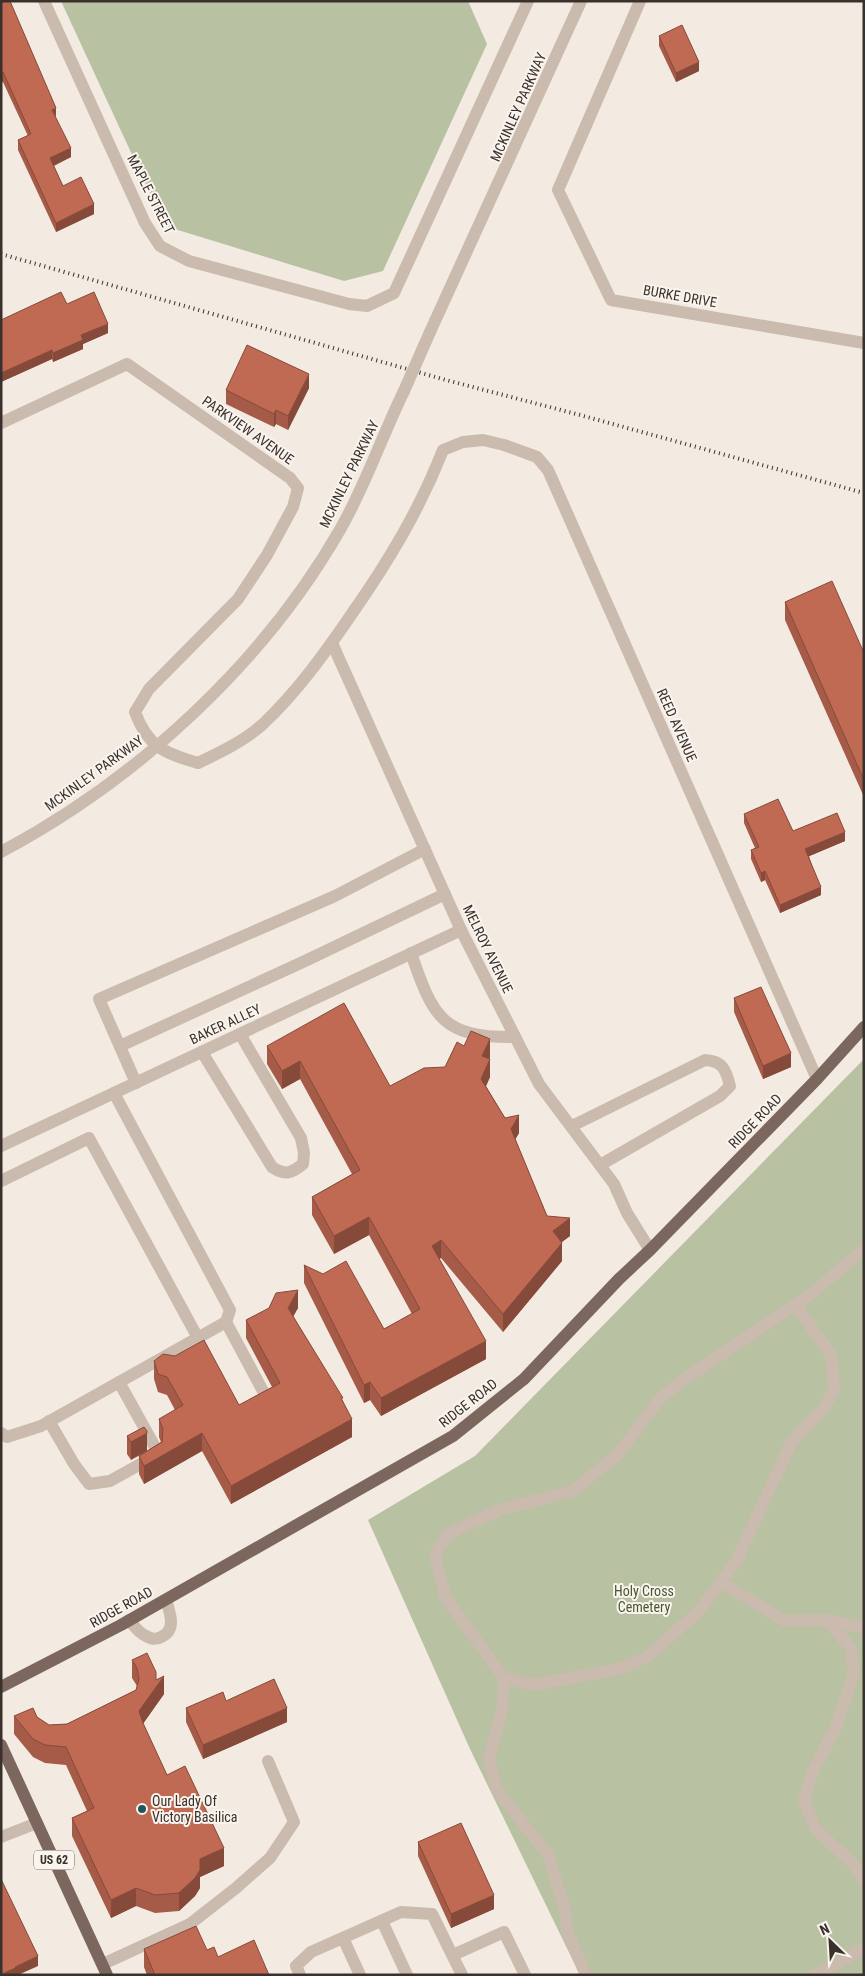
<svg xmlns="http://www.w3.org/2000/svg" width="865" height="1976" font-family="'Roboto Condensed',sans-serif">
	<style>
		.green { fill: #b8c1a2 }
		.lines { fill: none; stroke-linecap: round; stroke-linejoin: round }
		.minor { stroke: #cbbaae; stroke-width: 12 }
		.major { stroke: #7b675e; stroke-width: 12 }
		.rail { stroke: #3a302c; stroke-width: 4; stroke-dasharray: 1 4; stroke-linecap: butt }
		.minor-bridge { stroke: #cbbaae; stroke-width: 12 }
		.wall { fill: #a55b47 }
		.shaded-wall { fill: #864a3a }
		.building { fill: #c06a53; stroke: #864a3a }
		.poi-dot { fill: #23585a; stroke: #faf4ee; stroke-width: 2 }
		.labels { text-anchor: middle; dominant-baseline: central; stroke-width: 4; stroke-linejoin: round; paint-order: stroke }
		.shield { fill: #faf4ee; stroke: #746b66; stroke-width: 1 }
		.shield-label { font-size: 12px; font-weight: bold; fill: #3a302c }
		.street-label { font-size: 14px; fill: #3a302c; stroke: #faf4ee }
		.park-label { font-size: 14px; fill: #4a5731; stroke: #faf4ee }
		.poi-label { font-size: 14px; fill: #3a302c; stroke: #faf4ee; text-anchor: start }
	</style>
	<rect width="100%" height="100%" fill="#f3eae2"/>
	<g class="green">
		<path d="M61 1H468L487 44 383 271 344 281 165 226Z"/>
		<path d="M864 1059V1975H580L470 1749 368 1520 475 1456Z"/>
	</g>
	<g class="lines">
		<g class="minor">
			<path d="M44 1 145 223 160 246 189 261 349 304 367 306 394 293 528 1"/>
			<path d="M640 1 558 190 611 300 864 343"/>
			<path d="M430 332 581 1"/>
			<path d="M1 423 127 364 290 478 298 488 293 507 267 555 238 599 149 689 135 712C148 747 164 753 198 763 221 752 244 741 263 724 297 692 325 653 351 615 388 562 419 511 443 450L463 442 483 440 504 445 537 457 548 470 817 1079"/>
			<path d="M332 643 461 930 539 1084 614 1184 627 1213 650 1250"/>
			<path d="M1 852C138 779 264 663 341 528 366 484 382 436 404 391"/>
			<path d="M411 953C433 1017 442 1038 515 1037"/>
			<path d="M120 1046 305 961 445 894"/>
			<path d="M202 1052 272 1167C285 1176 292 1173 303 1164L304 1153 301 1138 240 1034"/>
			<path d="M136 1083 99 999 335 896 425 849"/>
			<path d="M572 1126 705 1060C723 1061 726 1070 730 1086L720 1096 600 1165"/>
			<path d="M1 1146 461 930"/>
			<path d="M1 1181 89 1138 198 1338"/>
			<path d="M795 1304 831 1355 834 1390 823 1410 792 1441 736 1562 699 1611 647 1657 619 1669 533 1685 504 1678 445 1597 435 1555 448 1534 501 1509 573 1491 618 1454 661 1397 686 1378 810 1295 864 1249"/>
			<path d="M226 1322 264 1393"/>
			<path d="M49 1421 74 1464 89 1484 110 1481 155 1456V1447L119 1382"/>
			<path d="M1 1433 7 1437 41 1426 226 1322 230 1310 114 1093"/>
			<path d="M721 1582 785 1621 827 1620 864 1628"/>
			<path d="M129 1620C134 1626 139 1633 146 1636 151 1639 156 1640 161 1637 177 1630 170 1613 166 1600"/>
			<path d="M827 1620 851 1648 854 1673 836 1727 814 1769 804 1800 816 1829 854 1865 864 1881"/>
			<path d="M504 1678 502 1712 489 1758 497 1790 548 1855 565 1910 567 1931 586 1975"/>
			<path d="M1 1837 37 1823"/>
			<path d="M382 1921 407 1975"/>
			<path d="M343 1938 360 1975"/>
			<path d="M453 1955 504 1932 525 1975"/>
			<path d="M103 1964 190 1924 236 1888 270 1858 294 1822 268 1761"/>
			<path d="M300 1975 296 1966 311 1952 401 1912 432 1914 462 1975"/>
			<path d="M815 1975 864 1949"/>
		</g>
		<g class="major">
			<path d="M1 1687 121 1625 453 1436 524 1379 619 1279 650 1250 817 1079 864 1027"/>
			<path d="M1 1745 107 1975"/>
		</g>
		<path class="rail" d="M1 254 446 380 580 415 864 493"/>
		<path class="minor-bridge" d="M404 391 430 332"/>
	</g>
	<g class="wall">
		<path d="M1 1 56 118 71 157 54 166 63 186 94 214 56 232 18 150V140L28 136 3 82H1Z"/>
		<path d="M659 36 699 71 676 82 659 46Z"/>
		<path d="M67 304 108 333 83 344V349L53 362 52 359 1 382V320Z"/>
		<path d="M309 388 288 430 276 424 274 427 226 404V390Z"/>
		<path d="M785 602 864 653V797L785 620Z"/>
		<path d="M744 814 793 831 845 841 809 856 821 895 780 913 765 880 761 882 751 859V850L755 848 744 823Z"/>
		<path d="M734 998 791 1067 763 1079 734 1012Z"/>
		<path d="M267 1046 390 1086 445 1067 490 1057 489 1059 490 1077 486 1086 505 1118 519 1133 515 1139 547 1216 570 1236 561 1242 562 1261 503 1332 441 1258H439L486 1359 381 1416 370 1400 364 1403 304 1283V1265L384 1329 412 1314 369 1235 334 1254 312 1215V1197L352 1174 300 1079 282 1089 267 1064Z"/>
		<path d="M298 1308 293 1316 343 1401 352 1437 231 1504 202 1451 144 1484 139 1474V1456L161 1442 159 1437V1419L175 1410 167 1395 158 1392 154 1379V1361L239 1405 272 1387 246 1338V1320Z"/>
		<path d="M144 1427 131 1460 127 1454V1436Z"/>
		<path d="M132 1660 156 1680 164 1694 143 1724 167 1775 224 1866 200 1877V1888L195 1896 179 1911 155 1913 136 1906 111 1918 72 1836V1818L87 1811 66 1765 45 1763 33 1757 14 1734V1716L37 1717 49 1725 67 1724 136 1690 137 1686 132 1678Z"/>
		<path d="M226 1701 287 1722 203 1759 186 1722V1708Z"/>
		<path d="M418 1842 494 1909 451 1928 418 1856Z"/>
		<path d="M144 1949 207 1950 218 1957 269 1975H147L144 1967Z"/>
	</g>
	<g class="shaded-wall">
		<path d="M699 62V71L676 82V73Z"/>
		<path d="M3 72V82H1V73Z"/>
		<path d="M56 108V117L52 110Z"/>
		<path d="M71 148V157L50 167V158Z"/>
		<path d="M94 204V214L56 232V223Z"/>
		<path d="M108 324V333L83 344V349L53 362V353L81 335Z"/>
		<path d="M52 350V359L1 382V373Z"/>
		<path d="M309 374V388L288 430V416Z"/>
		<path d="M276 410V424L274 427V414Z"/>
		<path d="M845 832V841L805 858V849Z"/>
		<path d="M765 871V880L761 882V873Z"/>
		<path d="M821 887V895L780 913V905Z"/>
		<path d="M490 1039V1057L482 1074V1056Z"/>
		<path d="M791 1053V1067L763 1079V1066Z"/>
		<path d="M490 1059V1077L481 1097V1079Z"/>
		<path d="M300 1061V1079L282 1089V1071Z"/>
		<path d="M519 1115V1133L511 1147V1129Z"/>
		<path d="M369 1217V1235L334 1254V1236Z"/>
		<path d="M570 1218V1236L553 1249V1231Z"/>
		<path d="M441 1240V1258L432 1264V1246Z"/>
		<path d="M562 1243V1261L503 1332V1314Z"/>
		<path d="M298 1290V1308L288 1326V1308Z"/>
		<path d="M486 1341V1359L381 1416V1398Z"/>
		<path d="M370 1382V1400L364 1403V1385Z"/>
		<path d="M352 1419V1437L231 1504V1486Z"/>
		<path d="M147 1433V1451L131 1460V1442Z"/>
		<path d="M202 1433V1451L144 1484V1466Z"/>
		<path d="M164 1676V1694L139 1729V1711Z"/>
		<path d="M287 1708V1722L203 1759V1745Z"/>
		<path d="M224 1848V1866L200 1877V1888L195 1896 179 1911V1893L200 1859Z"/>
		<path d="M136 1888V1906L111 1918V1900Z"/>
		<path d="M494 1895V1909L451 1928V1914Z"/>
		<path d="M38 1956V1966L18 1975H1L15 1967Z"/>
	</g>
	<g class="building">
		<path d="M1 1H10L56 108 52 110 71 148 50 158 63 186 81 177 94 204 56 223 18 140 31 134 3 72 1 73Z"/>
		<path d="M682 25 699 62 676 73 659 36Z"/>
		<path d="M61 292 67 304 94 292 108 324 81 335 83 340 53 353 52 350 1 373V320Z"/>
		<path d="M247 345 309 374 288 416 276 410 274 414 226 390Z"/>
		<path d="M832 581 864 653V780L785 602Z"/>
		<path d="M778 799 793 831 837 813 845 832 805 849 821 887 780 905 765 871 761 873 751 850 759 847 744 814Z"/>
		<path d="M761 987 791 1053 763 1066 734 998Z"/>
		<path d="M344 1003 390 1086 424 1068 445 1067 457 1042 464 1046 471 1031 490 1039 482 1056 490 1059 481 1079 505 1118 519 1115 511 1129 547 1216 570 1218 553 1231 562 1243 503 1314 441 1240 432 1246 486 1341 381 1398 370 1382 364 1385 304 1265 323 1274 346 1261 384 1329 420 1309 369 1217 334 1236 312 1197 360 1170 300 1061 282 1071 267 1046Z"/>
		<path d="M298 1290 288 1308 343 1398H341L352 1419 231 1486 202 1433 144 1466 139 1456 162 1442 163 1429 159 1419 183 1405 167 1377 158 1374 154 1361 163 1354 175 1356 204 1340 239 1405 280 1383 246 1320 269 1308 276 1293Z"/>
		<path d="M144 1427 147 1431V1433L131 1442 127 1436Z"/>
		<path d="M147 1653 156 1672V1680L164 1676 139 1711 143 1723 167 1775 185 1766 224 1848 200 1859V1870L195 1878 179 1893 155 1895 136 1888 111 1900 72 1818 94 1808 66 1747 45 1745 33 1739 14 1716 33 1708 37 1717 49 1725 67 1724 136 1690 139 1679 137 1668 132 1660Z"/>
		<path d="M274 1679 287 1708 203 1745 186 1708 223 1692 226 1701Z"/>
		<path d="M461 1823 494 1895 451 1914 418 1842Z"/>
		<path d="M1 1879 38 1956 15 1967 16 1968 1 1974Z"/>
		<path d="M196 1926 207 1950 214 1947 218 1957 254 1940 269 1975H155L144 1949Z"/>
	</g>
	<circle class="poi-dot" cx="142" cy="1809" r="5"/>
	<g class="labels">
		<rect class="shield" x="34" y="1850.5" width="40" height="19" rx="4"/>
		<g class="shield-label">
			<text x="54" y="1860">US 62</text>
		</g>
		<g class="street-label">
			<text transform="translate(518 107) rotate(-66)">MCKINLEY PARKWAY</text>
			<text transform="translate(151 194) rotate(63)">MAPLE STREET</text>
			<text transform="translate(680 296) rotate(10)">BURKE DRIVE</text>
			<text transform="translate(248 430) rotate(35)">PARKVIEW AVENUE</text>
			<text transform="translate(349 474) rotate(-64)">MCKINLEY PARKWAY</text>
			<text transform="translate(677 725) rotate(66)">REED AVENUE</text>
			<text transform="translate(94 773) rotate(-36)">MCKINLEY PARKWAY</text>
			<text transform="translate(488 949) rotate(64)">MELROY AVENUE</text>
			<text transform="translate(225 1024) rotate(-25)">BAKER ALLEY</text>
			<text transform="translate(755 1121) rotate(-46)">RIDGE ROAD</text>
			<text transform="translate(468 1403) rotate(-38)">RIDGE ROAD</text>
			<text transform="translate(121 1607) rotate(-29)">RIDGE ROAD</text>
		</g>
		<g class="park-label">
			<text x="644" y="1591">Holy Cross<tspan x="644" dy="16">Cemetery</tspan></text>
		</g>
		<g class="poi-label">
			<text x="152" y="1801">Our Lady Of<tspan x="152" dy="16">Victory Basilica</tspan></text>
		</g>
	</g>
	<rect width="865" height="1976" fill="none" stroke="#3a302c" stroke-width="5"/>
	<g transform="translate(830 1941) rotate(335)" stroke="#faf4ee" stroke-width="4" paint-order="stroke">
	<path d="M0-4L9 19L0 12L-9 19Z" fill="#3a302c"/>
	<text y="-8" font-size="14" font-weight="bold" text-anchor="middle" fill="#3a302c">N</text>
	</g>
</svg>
